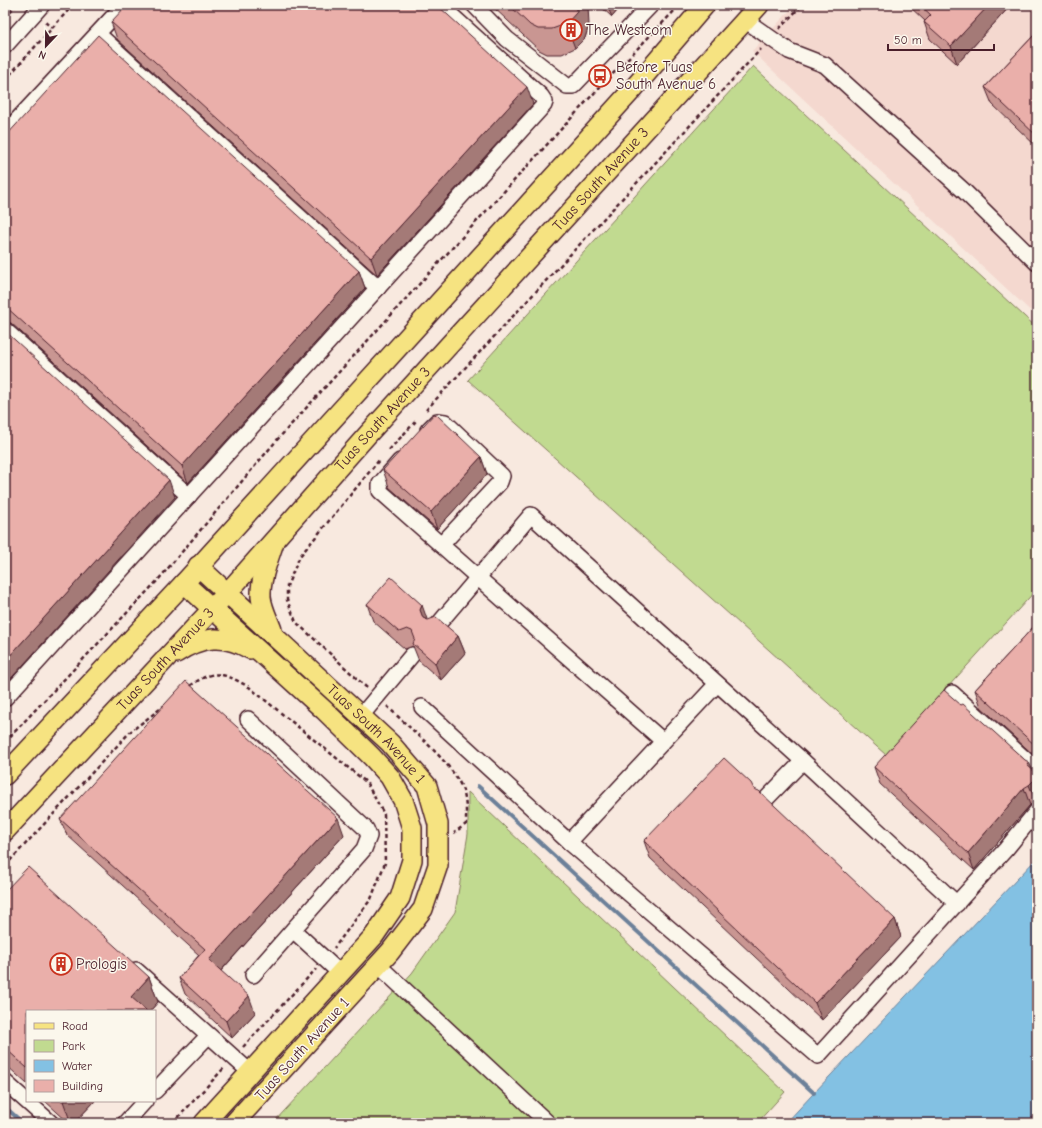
<svg xmlns="http://www.w3.org/2000/svg" width="1042" height="1128" font-family="'Comic Neue',sans-serif">
	<style>
		.built { fill: #f4d8cf }
		.green { fill: #c1da90; stroke: #867c5e }
		.water { fill: #83c1e3; stroke: #6c8099 }
		.lines { fill: none; stroke-linecap: round; stroke-linejoin: round }
		.stream { stroke: #6c8099; stroke-width: 4 }
		.minor-casing { stroke: #4a1f2b; stroke-width: 18 }
		.major-casing { stroke: #4a1f2b; stroke-width: 22 }
		.path { stroke: #4a1f2b; stroke-width: 2.5; stroke-dasharray: 4 3; stroke-linecap: butt }
		.minor { stroke: #fbf7ec; stroke-width: 15 }
		.major { stroke: #f6e381; stroke-width: 19 }
		.wall { fill: #c99692; stroke: #4a1f2b }
		.shaded-wall { fill: #a47a77; stroke: #4a1f2b }
		.building { fill: #eaafaa; stroke: #4a1f2b }
		.labels { text-anchor: middle; dominant-baseline: central; stroke-width: 3; stroke-linejoin: round; paint-order: stroke }
		.poi-label { font-size: 15px; fill: #4a1f2b; stroke: #fbf7ec; text-anchor: start }
		.street-label { font-size: 15px; fill: #4a1f2b; stroke: #fbf7ec }
	</style>
	<rect width="100%" height="100%" fill="#f8e9df"/>
	<filter id="ink" filterUnits="userSpaceOnUse"><feTurbulence type="fractalNoise" baseFrequency=".025" numOctaves="2"/><feDisplacementMap in="SourceGraphic" scale="8" xChannelSelector="R" yChannelSelector="G"/><feConvolveMatrix kernelMatrix="1 2 1 2 8 2 1 2 1" color-interpolation-filters="sRGB"/></filter>
	<g filter="url(#ink)">
		<path class="built" d="M795 5H1037V317L752 51Z"/>
		<g class="green">
			<path d="M753 66 1037 328V589L886 755 468 380Z"/>
			<path d="M468 792 785 1092 757 1123H273L412 973 455 912 468 834Z"/>
		</g>
		<path class="water" d="M1037 858V1123H786L812 1095Z"/>
		<g class="lines">
			<g class="stream">
				<path d="M478 786 814 1093"/>
				<path d="M5 1107 23 1123"/>
			</g>
			<g class="minor-casing">
				<g id="minor">
					<path d="M474 5 507 39 567 86H573L651 5"/>
					<path d="M745 20 789 51 825 65 964 191 1037 263"/>
					<path d="M98 34 378 288"/>
					<path d="M5 46 42 5"/>
					<path d="M5 133 124 5"/>
					<path d="M5 330 189 496"/>
					<path d="M428 430 437 421 445 422 502 476 500 482 441 545"/>
					<path d="M400 461 380 484V491L663 741"/>
					<path d="M435 628 531 515 803 761 957 904"/>
					<path d="M952 693 1037 770"/>
					<path d="M5 698 544 105 545 102 541 96 440 5"/>
					<path d="M422 707 569 842 818 1056 1006 849 1037 811"/>
					<path d="M361 716 412 655"/>
					<path d="M248 719 366 829 369 836 364 849 253 975"/>
					<path d="M766 799 803 761"/>
					<path d="M569 842 717 684"/>
					<path d="M293 930 340 973"/>
					<path d="M378 965 548 1123"/>
					<path d="M136 970 250 1072"/>
					<path d="M5 1082 51 1123"/>
					<path d="M155 1091 208 1036"/>
					<path d="M125 1123 145 1101"/>
				</g>
			</g>
			<g class="major-casing">
				<g id="major">
					<path id="s1" d="M198 566 390 743 427 786 438 824V865L423 909 390 952 234 1123"/>
					<path d="M184 583 324 710 372 757 390 777 403 800 412 828V860L400 898 374 936 204 1123"/>
					<path d="M272 630C268 619 262 608 261 597 260 579 269 558 274 542"/>
					<path d="M176 653C202 636 224 634 250 649"/>
					<path d="M5 775 184 583 633 89 705 5"/>
					<path id="s2" d="M5 831 228 592 369 433 759 5"/>
				</g>
			</g>
			<g class="path">
				<path d="M5 17 16 5"/>
				<path d="M45 22 52 28"/>
				<path d="M779 29 802 5"/>
				<path d="M5 80 73 5"/>
				<path d="M426 410 761 49"/>
				<path d="M389 450 416 421"/>
				<path d="M190 686C214 668 224 673 249 687L366 782 384 814 385 863 371 899 334 948"/>
				<path d="M367 688 296 622 287 600V586L300 556 380 459"/>
				<path d="M387 706C410 729 443 754 459 782 467 795 466 810 466 824L454 833"/>
				<path d="M5 742 158 580 277 440 412 292 597 90 680 5"/>
				<path d="M5 866 130 732 165 705"/>
				<path d="M243 1047 316 969"/>
				<path d="M173 1123 225 1067"/>
			</g>
			<use href="#minor" class="minor"/>
			<use href="#major" class="major"/>
		</g>
		<g class="wall">
			<path d="M491 5H539L589 25 585 38 575 48 562 54H547L539 50Z"/>
			<path d="M599 5H622L612 17Z"/>
			<path d="M908 5H1011L957 64 930 39 924 22 925 21Z"/>
			<path d="M111 22 533 104 377 275 117 39Z"/>
			<path d="M1037 32V147L992 104 985 87Z"/>
			<path d="M5 137 359 271 365 288 188 483 11 323 5 322Z"/>
			<path d="M481 457 487 474 437 529 389 487 383 470Z"/>
			<path d="M367 604 428 620 458 636 465 653 441 680 419 661 413 646 405 649 373 621Z"/>
			<path d="M1037 623V758L981 707 975 690Z"/>
			<path d="M961 705 1025 760 1036 802 1030 805 974 870 880 784 874 767Z"/>
			<path d="M60 819 344 835 221 971 255 1013 232 1038 185 994 179 978 199 955 67 835Z"/>
			<path d="M644 841 895 919 901 937 822 1020 650 858Z"/>
			<path d="M5 891 149 977 158 1002 150 1011H27V1084L5 1064Z"/>
			<path d="M45 1101H95L74 1123H69Z"/>
		</g>
		<g class="shaded-wall">
			<path d="M578 5H588L589 25 585 38 575 48 566 24Z"/>
			<path d="M607 5H622L612 17Z"/>
			<path d="M989 5H1011L957 64 951 46Z"/>
			<path d="M527 87 533 104 377 275 371 258Z"/>
			<path d="M359 271 365 288 188 483 182 466Z"/>
			<path d="M481 457 487 474 437 529 431 512Z"/>
			<path d="M169 480 175 497 5 685V661Z"/>
			<path d="M422 605 428 622 426 627 420 610Z"/>
			<path d="M458 636 465 653 441 680 435 663Z"/>
			<path d="M1029 762 1036 778 1037 777V801L1036 802 1029 785 1027 765Z"/>
			<path d="M1024 788 1030 805 974 870 968 853Z"/>
			<path d="M338 818 344 835 215 977 209 960Z"/>
			<path d="M895 919 901 937 822 1020 815 1003Z"/>
			<path d="M149 977 158 1002 150 1011H136L131 997Z"/>
			<path d="M249 996 255 1013 232 1038 226 1021Z"/>
			<path d="M63 1101H95L74 1123H71Z"/>
		</g>
		<g class="building">
			<path d="M127 5H437L527 87 371 258 111 22Z"/>
			<path d="M509 5H578L576 13 566 24 552 29H538L530 25Z"/>
			<path d="M920 5H989L951 46 924 22 931 15Z"/>
			<path d="M1037 32V136L985 87Z"/>
			<path d="M98 35 359 271 182 466 5 306V137Z"/>
			<path d="M5 331 169 480 5 661Z"/>
			<path d="M434 414 437 415 481 457 431 512 383 470Z"/>
			<path d="M391 577 422 605 420 610 423 618 428 620 436 617 458 636 435 663 413 644 415 639 412 631 407 629 399 632 367 604Z"/>
			<path d="M1037 623V747L975 690Z"/>
			<path d="M186 681 338 818 209 960 249 996 226 1021 179 978 205 949 60 819Z"/>
			<path d="M944 690 961 705 963 704 1025 760 1029 762 1027 765 1037 774V777L1029 785 1024 788 968 853 874 767Z"/>
			<path d="M724 758 751 783 754 789 759 791 895 919 815 1003 644 841Z"/>
			<path d="M28 867 149 977 131 997 146 1010V1011H27V1068L5 1048V891Z"/>
		</g>
	</g>
	<defs>
		<g id="building-ring" transform="scale(1.15)"><circle r="9.5" fill="#fbf7ec" stroke="#c8321e" stroke-width="1.5"/><path d="M-4-6H4V6H1V3H-1V6H-4ZM-2.5-4.3h1.7v1.8h-1.7ZM.8-4.3h1.7v1.8H.8ZM-2.5-1h1.7V.8h-1.7ZM.8-1h1.7V.8H.8Z" fill="#c8321e"/></g>
		<g id="bus-ring" transform="scale(1.15)"><circle r="9.5" fill="#fbf7ec" stroke="#c8321e" stroke-width="1.5"/><path d="M-5-6H5V4H4V6H2V4H-2V6H-4V4H-5ZM-3.5-4V0h7V-4ZM-3.5 1.2v1.5H-2V1.2ZM2 1.2v1.5H3.5V1.2Z" fill="#c8321e"/></g>
	</defs>
	<g fill-rule="evenodd">
		<use href="#building-ring" x="571" y="30"/>
		<use href="#bus-ring" x="600" y="76"/>
		<use href="#building-ring" x="61" y="964"/>
	</g>
	<g class="labels">
		<g class="poi-label">
			<text x="586" y="30">The Westcom</text>
			<text x="616" y="67">Before Tuas<tspan x="616" dy="17">South Avenue 6</tspan></text>
			<text x="76" y="964">Prologis</text>
		</g>
		<g class="street-label">
			<text stroke="none"><textPath href="#s2" startOffset="883">Tuas South Avenue 3</textPath></text>
			<text stroke="none"><textPath href="#s2" startOffset="559">Tuas South Avenue 3</textPath></text>
			<text stroke="none"><textPath href="#s2" startOffset="235">Tuas South Avenue 3</textPath></text>
			<text stroke="none"><textPath href="#s1" startOffset="245">Tuas South Avenue 1</textPath></text>
			<text transform="translate(302 1049) rotate(-48)">Tuas South Avenue 1</text>
		</g>
	</g>
	<rect width="1042" height="1128" fill="none" stroke="#fbf7ec" stroke-width="20"/>
	<rect x="10" y="10" width="1022" height="1108" fill="none" stroke="#4a1f2b" stroke-width="1.5" filter="url(#ink)"/>
	<rect x="26" y="1010" width="130" height="92" fill="#fbf7ec" stroke="#b4a19f"/>
	<rect x="34" y="1023" width="20" height="6" fill="#f6e381" stroke="#b4a19f"/>
	<text x="62" y="1030" font-size="12" fill="#4a1f2b">Road</text>
	<rect x="34" y="1040" width="20" height="12" fill="#c1da90" stroke="#b4a19f"/>
	<text x="62" y="1050" font-size="12" fill="#4a1f2b">Park</text>
	<rect x="34" y="1060" width="20" height="12" fill="#83c1e3" stroke="#b4a19f"/>
	<text x="62" y="1070" font-size="12" fill="#4a1f2b">Water</text>
	<rect x="34" y="1080" width="20" height="12" fill="#eaafaa" stroke="#b4a19f"/>
	<text x="62" y="1090" font-size="12" fill="#4a1f2b">Building</text>
	<g transform="translate(46 46) rotate(202)" stroke="#fbf7ec" stroke-width="3" paint-order="stroke">
	<path d="M0-3L7 15L0 10L-7 15Z" fill="#4a1f2b"/>
	<text y="-6" font-size="11" font-weight="bold" text-anchor="middle" fill="#4a1f2b">N</text>
	</g>
	<path d="M888 44v6h106v-6" fill="none" stroke="#4a1f2b" stroke-width="2"/>
	<text x="894" y="44" font-size="12" fill="#4a1f2b" stroke="#fbf7ec" stroke-width="3" paint-order="stroke">50 m</text>
</svg>
